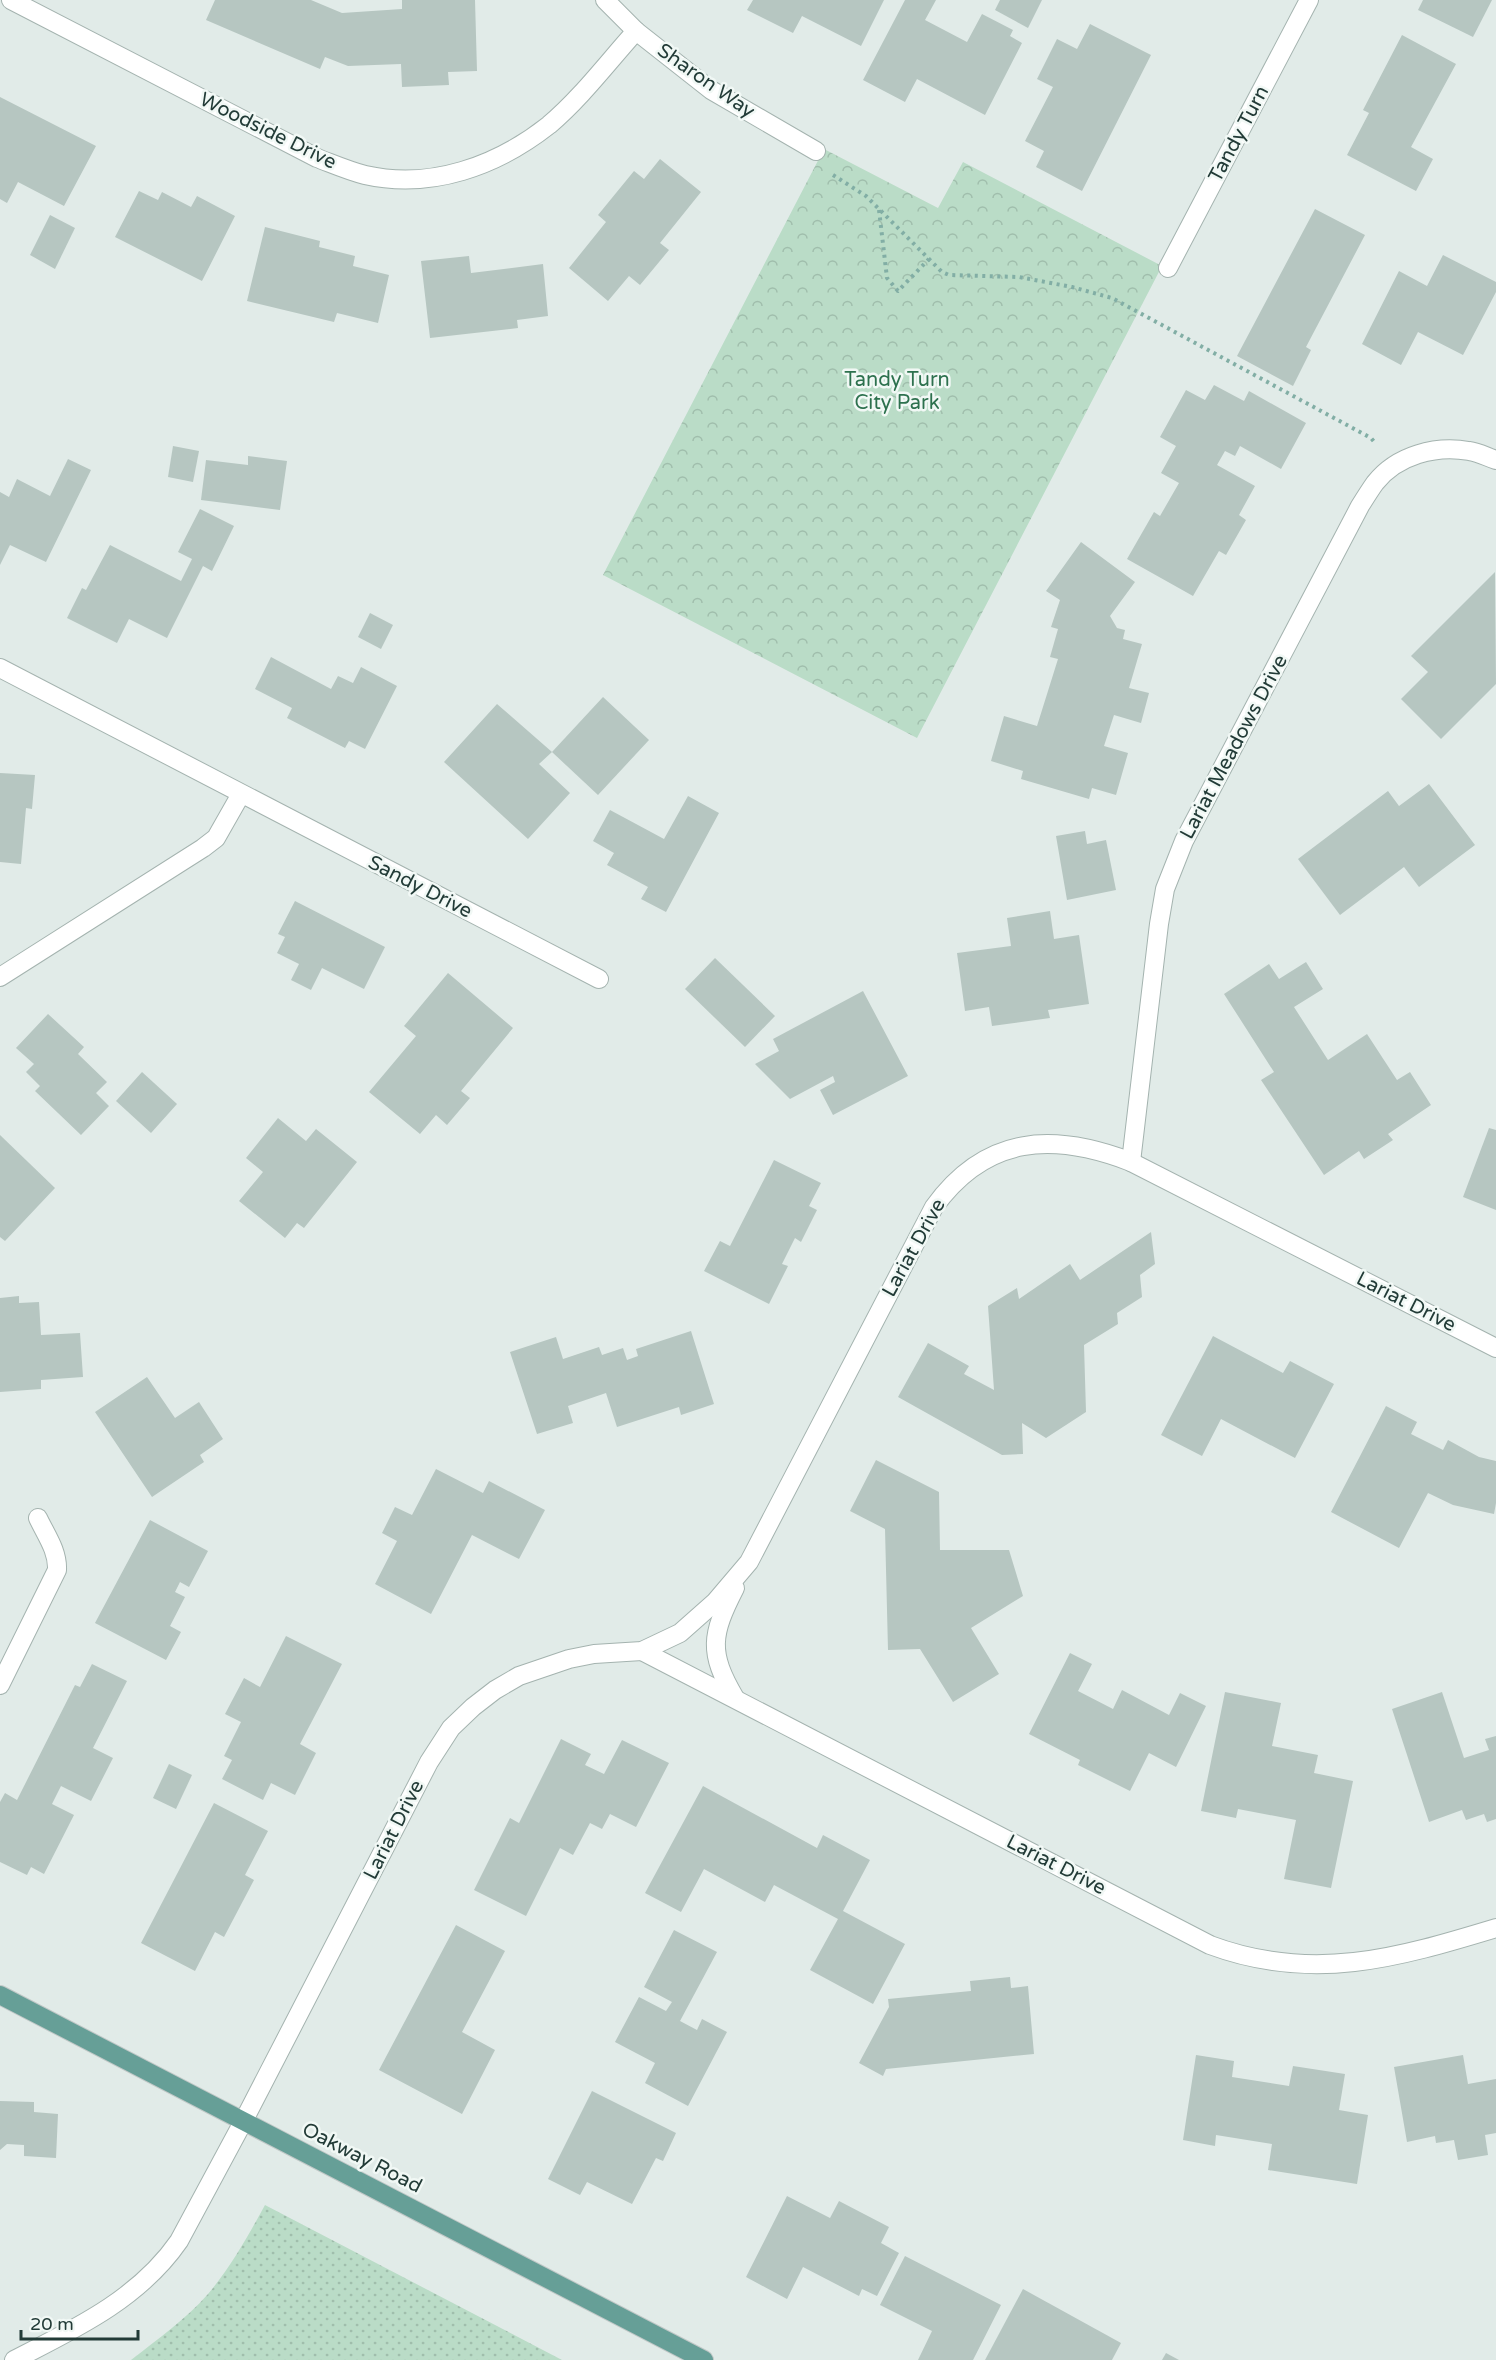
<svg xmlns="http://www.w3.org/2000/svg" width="1496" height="2360" font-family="'Varela Round',sans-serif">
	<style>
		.grass { fill: url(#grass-dots) }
		.forest { fill: url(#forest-crowns) }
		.building { fill: #b6c6c1 }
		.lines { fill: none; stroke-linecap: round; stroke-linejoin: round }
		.minor-casing { stroke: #a4b3af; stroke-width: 20 }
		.major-casing { stroke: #c1c8c7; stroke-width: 20 }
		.path { stroke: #82aea5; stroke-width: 4; stroke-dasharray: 3 4.5; stroke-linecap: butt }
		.minor { stroke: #fff; stroke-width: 18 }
		.major { stroke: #669f97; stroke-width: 18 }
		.labels { text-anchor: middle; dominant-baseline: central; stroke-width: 5; stroke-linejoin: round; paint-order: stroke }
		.street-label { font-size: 20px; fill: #223b37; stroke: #f1f8f5 }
		.park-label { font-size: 20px; fill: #2d714e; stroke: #f1f8f5 }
	</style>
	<defs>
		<pattern id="grass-dots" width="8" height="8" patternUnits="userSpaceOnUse" patternTransform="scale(1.5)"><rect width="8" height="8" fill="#badcc7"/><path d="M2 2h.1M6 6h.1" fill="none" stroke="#a0beac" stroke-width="1.8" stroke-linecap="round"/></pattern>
		<pattern id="forest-crowns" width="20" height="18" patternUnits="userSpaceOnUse" patternTransform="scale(1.5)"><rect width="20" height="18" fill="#badcc7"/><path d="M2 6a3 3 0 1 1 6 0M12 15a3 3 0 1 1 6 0" fill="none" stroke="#a0beac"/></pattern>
	</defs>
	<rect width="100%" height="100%" fill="#e1ebe8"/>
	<path class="grass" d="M265 2205 562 2360H131C158 2339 186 2319 208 2294 231 2267 248 2236 265 2205Z"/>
	<path class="forest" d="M824 149 938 208 963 162 1162 266 917 738 603 575Z"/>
	<g class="building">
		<path d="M215 0H311L342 13 402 9V0H475L477 71 448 72 449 85 402 87 401 64 348 66 325 57 320 69 206 20Z"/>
		<path d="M753 0H884L861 46 802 16 793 33 747 10Z"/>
		<path d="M905 0H936L925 20 967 42 982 14 1013 30 1010 36 1022 43 985 115 917 79 905 102 863 80Z"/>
		<path d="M1000 0H1042L1028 28 995 10Z"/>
		<path d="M1423 0H1492L1473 37 1418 10Z"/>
		<path d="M1090 24 1151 55 1082 191 1036 167 1044 151 1025 141 1053 87 1037 79 1057 39 1077 49Z"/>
		<path d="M1402 35 1456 64 1411 147 1433 159 1416 191 1347 155 1369 113 1363 110Z"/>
		<path d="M0 97 96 146 64 206 18 182 7 203 0 199Z"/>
		<path d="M660 159 701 192 660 243 669 250 640 285 629 276 608 301 569 268 606 222 598 215 634 171 644 179Z"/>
		<path d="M139 191 158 200 162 192 191 207 197 196 235 216 202 281 115 237Z"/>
		<path d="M1315 209 1365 235 1306 347 1311 350 1293 386 1237 356Z"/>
		<path d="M50 215 75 228 55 269 30 255Z"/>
		<path d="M265 227 320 241 319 247 355 256 353 266 389 275 378 323 337 313 334 322 247 301Z"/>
		<path d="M1443 255 1496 282V292L1463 355 1418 332 1401 365 1362 344 1399 271 1427 286Z"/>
		<path d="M469 256 471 273 543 264 548 316 517 320 518 328 430 338 421 261Z"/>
		<path d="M1214 385 1244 401 1249 391 1306 423 1281 469 1240 446 1235 456 1225 451 1217 465 1255 486 1239 515 1246 520 1226 555 1219 551 1193 596 1127 559 1154 512 1160 516 1179 483 1161 473 1176 446 1160 437 1186 390 1205 400Z"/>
		<path d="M173 446 199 451 193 482 168 477Z"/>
		<path d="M248 456 287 461 280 510 201 500 206 460 248 465Z"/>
		<path d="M68 459 91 470 46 562 10 545 0 565V492L9 497 17 479 50 496Z"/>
		<path d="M200 509 234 526 212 571 203 566 167 638 129 619 117 643 67 618 82 588 86 590 110 545 181 581 192 559 178 552Z"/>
		<path d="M1081 542 1135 582 1110 616 1117 628 1125 630 1123 639 1142 644 1129 688 1149 693 1141 723 1114 715 1104 746 1128 753 1116 795 1092 788 1089 799 1021 779 1023 771 991 761 1004 716 1037 726 1058 659 1050 657 1058 629 1051 627 1060 600 1046 591Z"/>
		<path d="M1495 572 1496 684 1441 739 1401 699 1428 672 1411 656Z"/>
		<path d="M370 613 393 625 381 649 358 637Z"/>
		<path d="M271 657 331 689 338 676 353 683 361 667 397 686 365 749 349 741 345 748 287 718 292 708 255 689Z"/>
		<path d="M603 697 649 740 598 795 552 752Z"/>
		<path d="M497 704 552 752 539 764 570 793 528 839 444 762Z"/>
		<path d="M0 773 35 775 32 809 26 808 21 864 0 862Z"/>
		<path d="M1429 784 1475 845 1419 887 1404 867 1340 915 1298 859 1388 791 1399 806Z"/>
		<path d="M688 796 719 813 666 912 641 899 648 887 607 865 614 853 593 841 610 810 664 839Z"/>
		<path d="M1085 831 1087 844 1106 840 1116 890 1067 900 1056 836Z"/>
		<path d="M295 901 385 947 364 989 322 968 311 990 291 980 299 964 277 953 285 937 278 934Z"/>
		<path d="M1050 911 1054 939 1079 935 1089 1004 1048 1010 1050 1018 992 1026 989 1007 965 1011 957 953 1011 946 1007 918Z"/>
		<path d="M715 958 775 1016 745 1047 685 989Z"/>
		<path d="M1306 962 1323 989 1294 1007 1328 1060 1367 1034 1397 1080 1410 1072 1431 1105 1388 1134 1393 1140 1364 1159 1359 1151 1324 1175 1261 1080 1274 1072 1224 994 1269 964 1279 979Z"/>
		<path d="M448 973 513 1028 461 1091 470 1098 447 1125 436 1115 420 1134 369 1092 416 1036 404 1026Z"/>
		<path d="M863 991 908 1076 833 1115 820 1090 835 1082 833 1076 790 1099 755 1064 779 1051 773 1039Z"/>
		<path d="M48 1014 84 1047 78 1054 107 1082 96 1093 109 1106 81 1135 35 1091 40 1086 26 1072 34 1064 16 1048Z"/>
		<path d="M142 1072 177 1104 151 1133 116 1101Z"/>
		<path d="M278 1118 306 1141 316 1129 357 1162 304 1228 297 1223 285 1238 239 1201 263 1172 246 1158Z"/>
		<path d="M1489 1128 1496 1130V1210L1463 1197Z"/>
		<path d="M0 1135 55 1188 5 1241 0 1237Z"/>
		<path d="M774 1160 821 1183 809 1206 817 1210 801 1242 795 1238 782 1264 788 1266 769 1304 704 1271 720 1241 730 1246Z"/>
		<path d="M1151 1232 1155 1264 1140 1275 1142 1297 1117 1313 1118 1324 1084 1345 1086 1412 1046 1438 1022 1423 1023 1454 1002 1455 898 1397 928 1343 969 1366 964 1374 994 1390 988 1306 1017 1288 1019 1299 1070 1264 1080 1280Z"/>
		<path d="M19 1296V1303L39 1302 41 1335 80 1333 83 1377 41 1380V1389L0 1392V1298Z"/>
		<path d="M691 1331 714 1404 681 1415 679 1407 617 1427 606 1393 568 1406 573 1423 537 1434 510 1352 556 1337 563 1359 599 1347 602 1355 623 1348 627 1360 638 1356 636 1349Z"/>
		<path d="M1213 1336 1283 1373 1290 1361 1334 1384 1295 1458 1221 1419 1202 1456 1161 1435Z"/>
		<path d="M147 1377 175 1418 199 1402 223 1439 200 1455 204 1462 152 1497 95 1412Z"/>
		<path d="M1386 1406 1417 1422 1411 1434 1443 1450 1448 1440 1479 1457 1496 1461V1503L1494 1514 1453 1505 1428 1493 1399 1548 1331 1512Z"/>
		<path d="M876 1460 939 1492 940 1550H1009L1023 1596 971 1628 999 1674 953 1702 920 1649 888 1650 885 1529 850 1511Z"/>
		<path d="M436 1469 483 1493 489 1481 545 1510 519 1559 472 1535 431 1614 375 1584 397 1541 382 1533 395 1507 412 1515Z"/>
		<path d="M150 1520 208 1551 189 1587 180 1582 175 1592 185 1597 170 1626 181 1632 166 1660 95 1623Z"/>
		<path d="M286 1636 342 1664 300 1744 316 1753 295 1795 271 1783 263 1800 222 1779 232 1760 224 1756 241 1722 225 1714 244 1678 260 1687Z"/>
		<path d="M1070 1653 1092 1664 1078 1691 1113 1709 1122 1690 1169 1715 1180 1693 1206 1706 1176 1767 1149 1753 1130 1791 1078 1765 1080 1760 1029 1734Z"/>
		<path d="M92 1664 127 1681 93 1748 113 1758 91 1801 61 1786 52 1804 74 1815 44 1874 31 1867 27 1875 0 1862V1802L5 1793 17 1800 75 1685 80 1687Z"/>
		<path d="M1225 1692 1281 1703 1272 1746 1318 1755 1314 1773 1353 1781 1331 1888 1284 1879 1296 1820 1238 1809 1236 1818 1201 1811Z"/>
		<path d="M1442 1692 1464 1758 1489 1750 1485 1739 1496 1736V1819L1487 1822 1484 1814 1466 1820 1462 1810 1429 1822 1392 1709Z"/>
		<path d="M561 1739 591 1754 585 1765 604 1774 622 1740 669 1763 636 1827 610 1814 602 1829 590 1823 573 1855 560 1848 526 1916 474 1890 510 1818 519 1823Z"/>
		<path d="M169 1764 192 1775 176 1809 153 1798Z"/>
		<path d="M703 1786 817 1848 823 1835 870 1860 843 1911 905 1944 873 2004 810 1970 838 1919 774 1885 765 1902 704 1869 681 1912 645 1893Z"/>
		<path d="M214 1803 268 1831 245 1875 254 1880 224 1937 215 1932 195 1971 141 1943Z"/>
		<path d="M456 1925 505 1951 462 2032 495 2050 462 2114 379 2070Z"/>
		<path d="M674 1930 717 1952 680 2021 697 2030 702 2019 727 2032 688 2106 645 2083 655 2063 615 2042 639 1997 666 2011 672 2002 644 1987Z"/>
		<path d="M1010 1977 1011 1988 1028 1986 1034 2054 886 2069 883 2076 859 2063 889 2007 888 1999 971 1991 970 1981Z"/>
		<path d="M1196 2055 1234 2061 1232 2077 1289 2086 1293 2066 1345 2074 1339 2110 1368 2115 1357 2184 1268 2170 1272 2144 1216 2135 1215 2146 1183 2140Z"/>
		<path d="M1463 2055 1468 2084 1496 2079V2133L1485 2135 1488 2155 1458 2160 1454 2140 1436 2143 1435 2136 1407 2142 1394 2067Z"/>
		<path d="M592 2091 676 2133 663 2161 656 2158 632 2204 587 2182 580 2195 548 2179Z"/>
		<path d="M0 2101 34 2102V2112L58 2114 56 2158 24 2156V2145L7 2144 0 2150Z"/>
		<path d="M787 2196 830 2218 839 2201 889 2227 881 2243 899 2253 877 2296 862 2289 859 2296 803 2267 787 2299 746 2277Z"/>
		<path d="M905 2256 1001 2305 973 2360H918L932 2331 880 2305Z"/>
		<path d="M1023 2289 1121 2343 1112 2360H985Z"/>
		<path d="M1166 2353 1179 2360H1162Z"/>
	</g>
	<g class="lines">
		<g class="minor-casing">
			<g id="minor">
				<path d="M11 0 317 158C333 164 349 171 365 175 431 190 497 166 549 125 581 98 608 62 636 31"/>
				<path d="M605 0 636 31 711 90 816 151"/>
				<path d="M1168 268 1309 0"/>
				<path d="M0 668 599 979"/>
				<path d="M0 977 203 848 216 838 241 794"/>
				<path d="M1131 1162 1159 924 1165 889 1184 841 1360 506C1365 498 1370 490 1375 483 1397 455 1436 445 1469 451 1478 452 1487 457 1496 460"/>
				<path d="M642 1651 1210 1945C1312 1983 1397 1958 1496 1928"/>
				<path d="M0 1685 57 1570C58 1551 46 1535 38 1518"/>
				<path d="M735 1698C708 1652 711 1635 735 1588"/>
				<path d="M14 2360C75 2329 139 2299 179 2241L243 2122 429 1762 451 1728 473 1707 495 1690 519 1676 569 1659 594 1654 642 1651 680 1633 715 1602 749 1562 934 1207C986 1135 1053 1132 1131 1162L1496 1348"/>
			</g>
		</g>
		<g class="major-casing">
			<path id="major" d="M0 1995 704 2360"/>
		</g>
		<g class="path">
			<path d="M833 175 866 196 942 272 949 275 1019 277 1072 287 1112 298 1371 438 1376 444"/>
			<path d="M879 210 887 278 898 291 929 259"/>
		</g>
		<use href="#minor" class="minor"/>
		<use href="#major" class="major"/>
	</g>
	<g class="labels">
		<g class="street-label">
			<text transform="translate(706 81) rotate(35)">Sharon Way</text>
			<text transform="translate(268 131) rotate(26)">Woodside Drive</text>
			<text transform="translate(1239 134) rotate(-62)">Tandy Turn</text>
			<text transform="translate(1234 747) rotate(-62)">Lariat Meadows Drive</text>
			<text transform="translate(420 887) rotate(27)">Sandy Drive</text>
			<text transform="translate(914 1248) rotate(-61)">Lariat Drive</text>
			<text transform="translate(1406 1302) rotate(27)">Lariat Drive</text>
			<text transform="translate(394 1830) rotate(-63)">Lariat Drive</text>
			<text transform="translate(1056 1865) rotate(27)">Lariat Drive</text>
			<text transform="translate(362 2158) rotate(27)">Oakway Road</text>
		</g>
		<g class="park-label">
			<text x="897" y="380">Tandy Turn<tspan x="897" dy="23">City Park</tspan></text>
		</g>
	</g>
	<path d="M21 2330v9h117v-9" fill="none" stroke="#223b37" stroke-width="3"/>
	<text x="30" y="2330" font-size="18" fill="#223b37" stroke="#f1f8f5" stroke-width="4.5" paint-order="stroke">20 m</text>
</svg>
